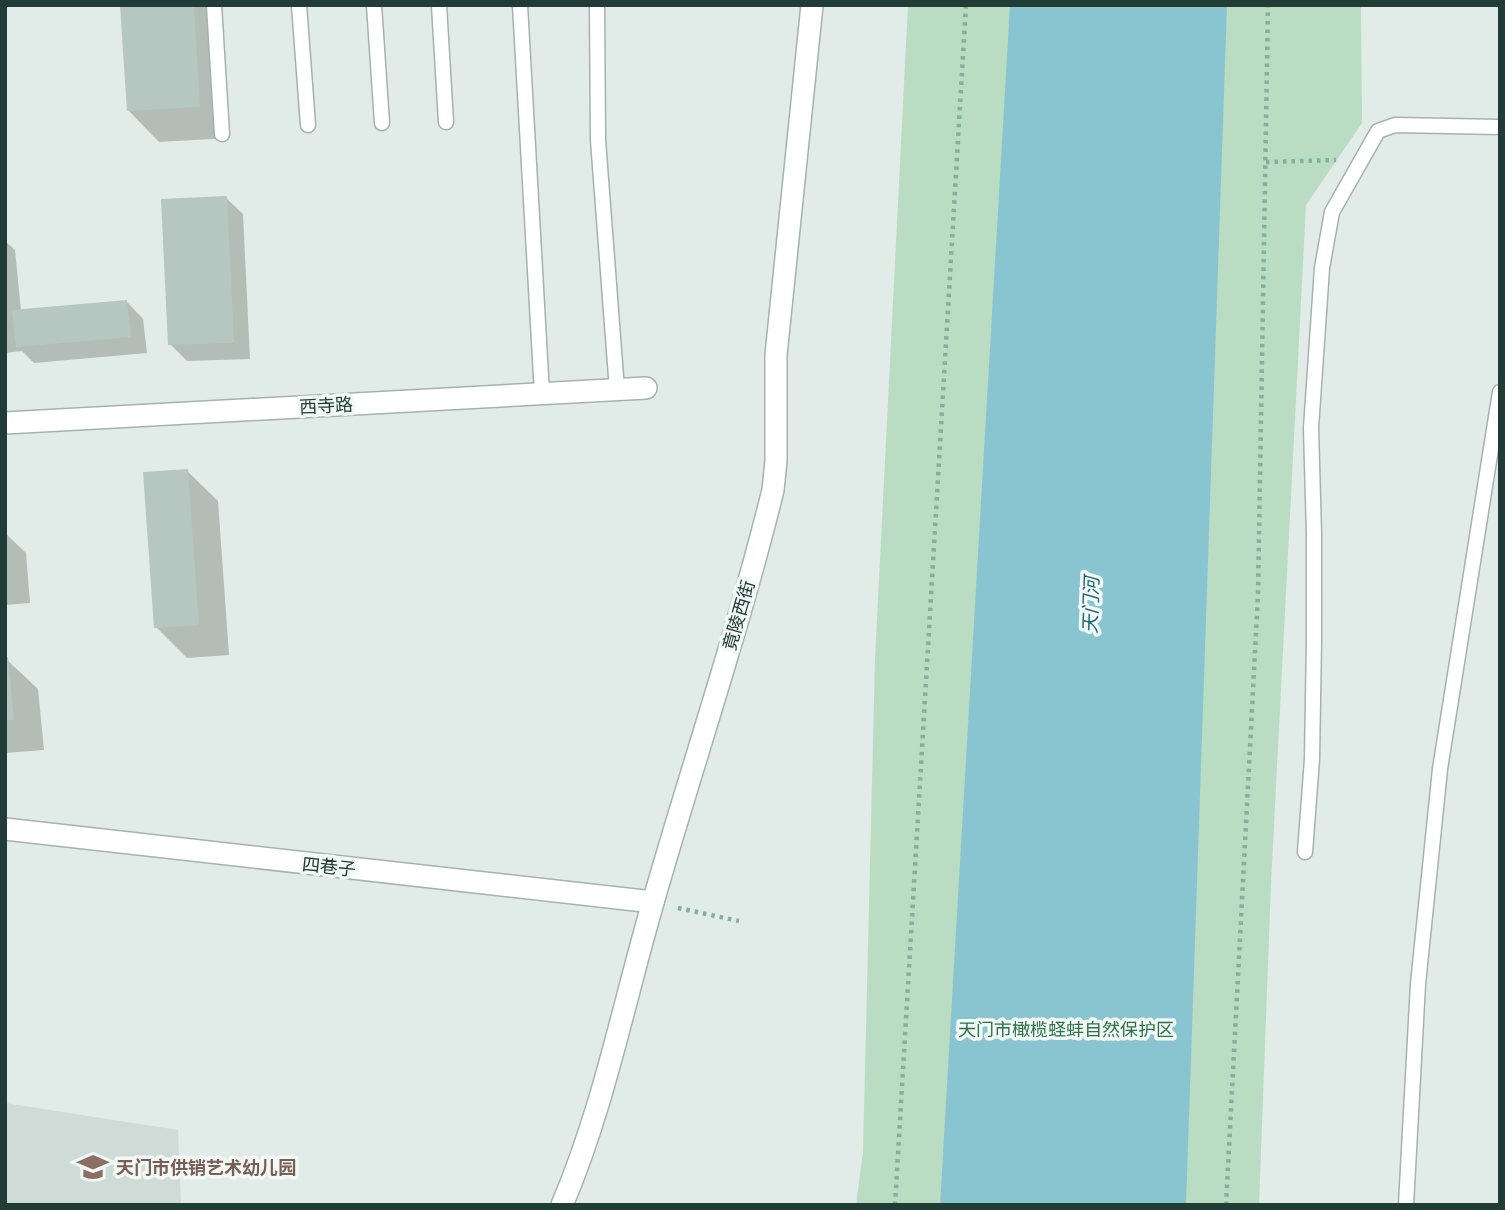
<svg xmlns="http://www.w3.org/2000/svg" width="1505" height="1210" font-family="Lato,'Noto Sans SC',sans-serif">
	<style>
		.built { fill: #cfdbd6 }
		.green { fill: #badcc3 }
		.water { fill: #89c5d0 }
		.shadow { fill: #0003 }
		.building { fill: #b6c6c0 }
		.lines { fill: none; stroke-linecap: round; stroke-linejoin: round }
		.lane-casing { stroke: #a4b3ae; stroke-width: 17 }
		.street-casing { stroke: #a4b3ae; stroke-width: 24 }
		.path { stroke: #81afa1; stroke-width: 4.5; stroke-dasharray: 3.5 5; stroke-linecap: butt }
		.lane { stroke: #fff; stroke-width: 14 }
		.street { stroke: #fff; stroke-width: 21 }
		.labels { text-anchor: middle; dominant-baseline: central; stroke-width: 7; stroke-linejoin: round; paint-order: stroke }
		.street-label { font-size: 18px; fill: #213c35; stroke: #f1f8f5 }
		.park-label { font-size: 18px; fill: #2c7247; stroke: #f1f8f5 }
		.education-label { font-size: 18px; font-weight: bold; fill: #785e54; stroke: #f1f8f5; text-anchor: start }
		.water-label { font-size: 19px; font-style: italic; fill: #1c6777; stroke: #f1f8f5 }
	</style>
	<rect width="100%" height="100%" fill="#e1ebe7"/>
	<path class="built" d="M5 1103 178 1130 181 1205H5Z"/>
	<path class="green" d="M908 5H1361L1362 123 1306 205 1271 883 1259 1205H856L863 1152 875 659Z"/>
	<path class="water" d="M1010 5H1227L1186 1205H940Z"/>
	<g class="shadow">
		<path d="M122 5H222L230 138 159 142 129 111Z"/>
		<path d="M226 198 243 214 250 359 187 361 170 344Z"/>
		<path d="M5 241 15 250 21 311 127 302 143 319 147 353 34 363 22 351 5 353Z"/>
		<path d="M187 471 218 501 229 655 187 658 156 627Z"/>
		<path d="M5 533 26 553 30 603 5 605Z"/>
		<path d="M5 658 38 689 44 750 5 753Z"/>
	</g>
	<g class="building">
		<path d="M120 5H194L200 107 127 111Z"/>
		<path d="M227 196 234 343 168 345 161 199Z"/>
		<path d="M127 300 131 337 16 347 12 310Z"/>
		<path d="M188 469 199 625 154 628 143 472Z"/>
		<path d="M5 657H8L14 720H5Z"/>
	</g>
	<g class="lines">
		<g class="lane-casing">
			<g id="lane">
				<path d="M214 5 222 134"/>
				<path d="M299 5 308 125"/>
				<path d="M374 5 382 123"/>
				<path d="M439 5 446 122"/>
				<path d="M520 5 542 394"/>
				<path d="M597 5 598 140 617 390"/>
				<path d="M1305 852 1312 759 1314 640V534L1311 428 1322 268 1332 212 1378 131 1395 125 1500 127"/>
				<path d="M1406 1205 1418 984 1440 769 1500 392"/>
			</g>
		</g>
		<g class="street-casing">
			<g id="street">
				<path d="M5 423 646 388"/>
				<path d="M5 829 653 902"/>
				<path d="M562 1205C604 1107 624 1001 654 899 693 763 739 628 773 490L776 461V355L812 5"/>
			</g>
		</g>
		<g class="path">
			<path d="M1266 162 1336 160"/>
			<path d="M678 908 739 921"/>
			<path d="M895 1205 966 5"/>
			<path d="M1226 1205 1258 595 1268 5"/>
		</g>
		<use href="#lane" class="lane"/>
		<use href="#street" class="street"/>
	</g>
	<defs>
		<g id="school-bare" transform="scale(2.415)"><path d="M0-5L7-2L0 1L-7-2ZM-4 1L0 2.5L4 1V4Q0 6-4 4Z" fill="#8d6e63" stroke="#f1f8f5" stroke-width="2.5" paint-order="stroke"/></g>
	</defs>
	<g fill-rule="evenodd">
		<use href="#school-bare" x="93" y="1167"/>
	</g>
	<g class="labels">
		<g class="street-label">
			<text transform="translate(326 405) rotate(-3)">西寺路</text>
			<text transform="translate(738 615) rotate(-74)">竟陵西街</text>
			<text transform="translate(329 866) rotate(6)">四巷子</text>
		</g>
		<g class="park-label">
			<text x="1066" y="1029">天门市橄榄蛏蚌自然保护区</text>
		</g>
		<g class="education-label">
			<text x="116" y="1167">天门市供销艺术幼儿园</text>
		</g>
		<g class="water-label">
			<text transform="translate(1090 605) rotate(-88)">天门河</text>
		</g>
	</g>
	<rect width="1505" height="1210" fill="none" stroke="#213c35" stroke-width="14"/>
</svg>
